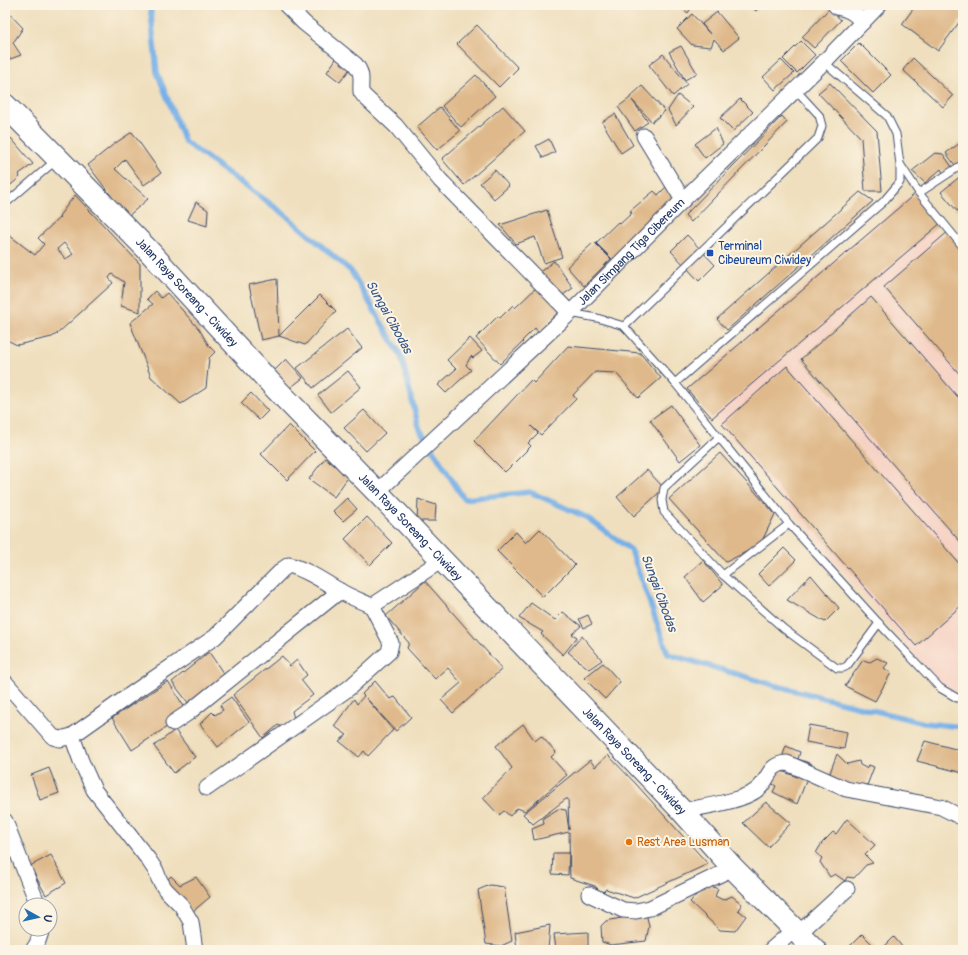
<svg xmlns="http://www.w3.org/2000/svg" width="968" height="955" font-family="Pangolin,sans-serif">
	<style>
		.built { fill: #f6d2c4 }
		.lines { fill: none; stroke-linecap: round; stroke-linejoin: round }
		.stream { stroke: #77b0e7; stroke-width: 5.5 }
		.building { fill: #dfb98b; fill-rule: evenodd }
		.lane-casing { stroke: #3b496c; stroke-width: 9 }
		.street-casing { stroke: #3b496c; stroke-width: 17 }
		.highway-casing { stroke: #3b496c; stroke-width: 24 }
		.lane { stroke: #fff; stroke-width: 7 }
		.street { stroke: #fff; stroke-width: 15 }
		.highway { stroke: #fff; stroke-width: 22 }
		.transit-dot { fill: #1a4fb4; stroke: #fcf5e5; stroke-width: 1.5 }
		.food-dot { fill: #e8710a; stroke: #fcf5e5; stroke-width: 1.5 }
		.labels { text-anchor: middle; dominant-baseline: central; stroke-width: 4; stroke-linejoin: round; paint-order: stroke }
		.transit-label { font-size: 12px; fill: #164399; stroke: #fcf5e5; text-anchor: start }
		.street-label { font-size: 12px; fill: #1b2f5e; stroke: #fcf5e5 }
		.food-label { font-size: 12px; fill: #c56008; stroke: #fcf5e5; text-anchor: start }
		.water-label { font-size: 13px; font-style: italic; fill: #375687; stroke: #fcf5e5 }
	</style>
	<rect width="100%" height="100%" fill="#fcf5e5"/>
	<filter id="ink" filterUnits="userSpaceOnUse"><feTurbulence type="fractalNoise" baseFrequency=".025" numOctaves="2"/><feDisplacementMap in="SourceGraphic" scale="8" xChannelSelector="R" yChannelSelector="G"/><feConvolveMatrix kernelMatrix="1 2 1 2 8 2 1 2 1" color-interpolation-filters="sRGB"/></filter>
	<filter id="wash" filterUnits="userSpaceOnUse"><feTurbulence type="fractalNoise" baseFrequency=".012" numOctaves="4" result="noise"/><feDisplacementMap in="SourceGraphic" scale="16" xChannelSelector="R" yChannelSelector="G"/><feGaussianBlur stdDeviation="0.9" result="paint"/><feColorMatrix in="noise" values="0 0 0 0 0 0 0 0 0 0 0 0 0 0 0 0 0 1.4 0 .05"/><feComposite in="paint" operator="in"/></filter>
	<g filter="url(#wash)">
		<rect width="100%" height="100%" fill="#efdfbe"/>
		<path class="built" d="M907 197 963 263V707L961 709 687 388Z"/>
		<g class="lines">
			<path class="stream" d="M150 5 157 72 185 142 283 213 351 271 401 356 419 428 464 499 530 492 586 517 631 550 668 654 777 686 924 723 963 727"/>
		</g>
		<g id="blocks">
			<g class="building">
				<path d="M677 5H693L688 13Z"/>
				<path d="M749 5H760L756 11Z"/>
				<path d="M916 5H963V17L938 51 902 24Z"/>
				<path d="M5 9 23 28 13 43 21 55 5 61Z"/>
				<path d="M829 9 841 20 814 48 802 37Z"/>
				<path d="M717 12 739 38 724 50 714 39 711 47 692 45 677 29 692 14 710 34 702 24Z"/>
				<path d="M477 25 518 68 499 87 457 44Z"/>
				<path d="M801 41 815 55 797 73 783 59Z"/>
				<path d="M859 43 891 75 873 93 841 61Z"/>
				<path d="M681 46 697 73 685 80 669 52Z"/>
				<path d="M663 54 687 84 673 96 649 65Z"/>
				<path d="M338 56 352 66 340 82 327 72Z"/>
				<path d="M913 58 953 96 943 107 903 70Z"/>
				<path d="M781 60 794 73 775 90 763 77Z"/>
				<path d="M476 75 495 96 461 127 442 106Z"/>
				<path d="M830 83 877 131 882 191H865L861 138 818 93Z"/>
				<path d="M642 86 665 111 652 122 632 100 648 122 635 131 618 107 630 98V97Z"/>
				<path d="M678 95 693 107 676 125 668 110Z"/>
				<path d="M740 99 753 112 733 131 720 118Z"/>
				<path d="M503 106 525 131 464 185 442 159Z"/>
				<path d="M440 107 460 131 437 150 417 127Z"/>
				<path d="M615 114 633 145 621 153 602 122Z"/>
				<path d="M782 116 787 122 691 222 685 215Z"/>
				<path d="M716 128 723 144 705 158 695 144Z"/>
				<path d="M132 132 161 173 144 185 125 159 115 169 148 199 127 217 88 165 114 144Z"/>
				<path d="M11 138 33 164 19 174 20 177 5 190V142Z"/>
				<path d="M549 139 555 152 543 158 536 146Z"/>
				<path d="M963 141V159L955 165 946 153Z"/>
				<path d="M935 153 943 154 952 167 943 173 941 169 925 183 912 171Z"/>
				<path d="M495 170 509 186 494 199 480 183Z"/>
				<path d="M963 174V206L957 211 941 192Z"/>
				<path d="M668 185 680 198 615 262 596 243 618 222 620 224 632 213 630 211 654 191 658 195Z"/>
				<path d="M860 192 873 201 727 330 717 319Z"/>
				<path d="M917 192 942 222 712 418 687 389Z"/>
				<path d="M75 195 140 264V312L121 306 124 282 112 274 109 278 113 283 58 333 52 337 17 345 5 339V232L35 255 44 244 38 238 60 217 59 216ZM64 243 73 254 66 259 57 249Z"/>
				<path d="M196 202 208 210 207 226 188 220Z"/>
				<path d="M547 210 562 257 544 263 535 237 516 244 500 225Z"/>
				<path d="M950 230 963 245V378L884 287Z"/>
				<path d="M687 235 715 265 699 281 671 251Z"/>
				<path d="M594 242 611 259 584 286 567 267Z"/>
				<path d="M554 261 573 288 560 297 541 271Z"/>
				<path d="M277 279 279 336 261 340 249 285Z"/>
				<path d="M539 285 562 309 538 332 535 328 522 341 523 342 500 364 476 338 498 316 500 318 513 305 515 308Z"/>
				<path d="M155 291 161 298 167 293 199 329 209 346 215 352 209 358 206 388 181 404 151 377 130 323 153 304 147 299Z"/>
				<path d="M320 295 336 311 305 345 279 336Z"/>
				<path d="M871 297 963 403V545L801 359Z"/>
				<path d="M347 329 362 348 313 388 297 368Z"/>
				<path d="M470 338 482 351 473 358 471 356 466 365 471 370 446 393 438 385 456 369 447 360Z"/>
				<path d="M568 346 640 353 661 378 638 398 616 373 595 372 573 395 576 399 541 435 531 426 538 433 528 443 531 446 505 472 474 441 531 380 534 383Z"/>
				<path d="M286 359 303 378 290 388 274 371Z"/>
				<path d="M787 366 963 568V604L916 646 722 424Z"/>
				<path d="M348 371 361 387 331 412 318 395Z"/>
				<path d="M251 393 268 411 259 420 241 403Z"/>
				<path d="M671 405 700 445 680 461 650 420Z"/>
				<path d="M364 410 385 433 366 451 344 428Z"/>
				<path d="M289 425 315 451 287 480 261 454Z"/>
				<path d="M720 453 775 514 760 545 726 562 669 499Z"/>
				<path d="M325 458 349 476 334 497 309 479Z"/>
				<path d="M647 470 664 488 634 516 617 497Z"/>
				<path d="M347 498 357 509 343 521 333 511Z"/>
				<path d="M418 499 436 505 435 521H417Z"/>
				<path d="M367 517 392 543 370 565 345 539Z"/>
				<path d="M540 529 575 565 543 597 497 551 516 532 526 543Z"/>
				<path d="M784 548 796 560 769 586 758 574Z"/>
				<path d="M703 560 723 585 703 602 685 577Z"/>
				<path d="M811 575 839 608 825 622 787 600Z"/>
				<path d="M425 581 502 669 453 713 441 700 461 683 448 668 435 679 407 648 409 643 386 616Z"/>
				<path d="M531 603 555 620 563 612 581 626 572 634 577 637 563 655 541 634 543 632 519 618Z"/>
				<path d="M588 615 592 624 584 628 579 619Z"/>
				<path d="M582 636 602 660 589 669 568 652Z"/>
				<path d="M209 652 225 676 190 705 172 682Z"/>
				<path d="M282 656 290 666 297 660 307 675 301 680 313 695 292 711 294 719 283 728 278 725 263 738 233 695Z"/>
				<path d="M877 658 888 663 884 668 891 673 875 701 845 686 863 660 870 662Z"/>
				<path d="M603 663 620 682 605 699 584 678Z"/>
				<path d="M168 681 188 713 132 750 112 718Z"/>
				<path d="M375 681 390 699 395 697 411 717 396 731 366 698 393 730 368 756 364 751 359 757 339 741 347 735 334 726 354 699 357 704 364 696 362 694Z"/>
				<path d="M231 697 249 722 218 747 200 724 212 712 215 715 223 710 220 705Z"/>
				<path d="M523 724 535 741 541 736 556 752 551 757 567 775 525 811 517 808 510 816 504 811 499 815 483 798 512 768 496 746Z"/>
				<path d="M809 725 847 732 844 749 806 742Z"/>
				<path d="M175 730 195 757 174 773 154 746Z"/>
				<path d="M925 741 963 751V773L917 761Z"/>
				<path d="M786 746 800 752 798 759 812 764 810 769 782 758Z"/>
				<path d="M837 754 847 764 859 761 860 765 866 768 869 765 874 767 866 788 828 778Z"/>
				<path d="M608 755 636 784 708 864 634 898 606 889 602 893 595 886 570 878 569 832 534 840 532 829 544 824 543 818 558 809 566 810 569 830 568 799H566L533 824 523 814 590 760 595 767Z"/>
				<path d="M49 768 59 793 40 800 31 775Z"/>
				<path d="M779 770 797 777 801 774 807 779 797 804 773 792 776 786 771 783Z"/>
				<path d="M766 802 791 823 768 847 743 823Z"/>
				<path d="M847 819 875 845 865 855 873 863 866 865 854 878 847 877 845 881 835 874 830 877 820 862 822 858 816 853 822 843 833 832 836 834Z"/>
				<path d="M553 853H569L568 875 552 874Z"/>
				<path d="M51 855 66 883 46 895 30 866Z"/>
				<path d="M171 876 180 885 196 877 210 897 192 912 165 882Z"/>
				<path d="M706 884 718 889 715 896 723 900 732 896 742 904 738 910 746 916 735 931 720 930 690 902Z"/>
				<path d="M490 885 504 887 512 941 501 946 486 944 478 890Z"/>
				<path d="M646 913 649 926 646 941 611 945 602 942 601 926 606 921Z"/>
				<path d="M550 925 548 950H517L515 932Z"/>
				<path d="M588 932V950H556L554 934Z"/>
				<path d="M862 934 875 947 872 950H846Z"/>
				<path d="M894 937 904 949 902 950H881Z"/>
			</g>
		</g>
	</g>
	<g filter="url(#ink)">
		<use href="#blocks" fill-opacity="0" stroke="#3b496c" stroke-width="1"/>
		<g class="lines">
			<g class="lane-casing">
				<g id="lane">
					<path d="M824 62 887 116 896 134 900 164V182L883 202 675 383 789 524 886 631 940 688 957 698H963"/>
					<path d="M900 164 919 193 963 247"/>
					<path d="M919 193 963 164"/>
					<path d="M5 204 55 161"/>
					<path d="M570 313 597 318 624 326 675 383"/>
					<path d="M624 326 818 138 822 126 819 115 796 90"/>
					<path d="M719 437 664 488 662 500 664 512 723 575 789 524"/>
					<path d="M723 575 784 629 837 668H843L847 666 879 623"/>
				</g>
			</g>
			<g class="street-casing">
				<g id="street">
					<path d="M286 5 304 23 355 64C364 75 360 80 361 92L364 96 396 126 440 180 570 313"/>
					<path d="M835 5 837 7C849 9 854 13 863 22"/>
					<path d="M644 136 683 200"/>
					<path id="s1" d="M377 492 570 313 683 200 824 62 879 5"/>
					<path d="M5 682 53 737 60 739 72 736 137 690 215 637 283 569 289 565C308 570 324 582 340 591 350 597 361 601 372 606L442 560"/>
					<path d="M173 723 188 713 340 591"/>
					<path d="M72 736 81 761 94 790 148 859 156 871 159 879 165 889 181 905 191 922 195 950"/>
					<path d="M207 788 349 688 389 652 391 643 372 606"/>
					<path d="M682 811C701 807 746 801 759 788 770 778 768 764 787 763L846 789 941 807 963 818"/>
					<path d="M5 821 38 905"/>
					<path d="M589 894 623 910 636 911 650 908 733 868"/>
					<path d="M799 933 847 889"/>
					<path d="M33 950 37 944 42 929"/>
					<path d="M771 950 795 929"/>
				</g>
			</g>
			<g class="highway-casing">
				<g id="highway">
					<path id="s2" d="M5 105 147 249 277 390 377 492 682 811 733 868 815 950"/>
				</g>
			</g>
			<use href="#lane" class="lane"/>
			<use href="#street" class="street"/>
			<use href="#highway" class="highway"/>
		</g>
	</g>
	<rect class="transit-dot" x="706" y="249" width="8" height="8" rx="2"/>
	<circle class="food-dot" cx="629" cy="842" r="4"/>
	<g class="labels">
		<g class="transit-label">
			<text x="718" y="246">Terminal<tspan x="718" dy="14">Cibeureum Ciwidey</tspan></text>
		</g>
		<g class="street-label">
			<text stroke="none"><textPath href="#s1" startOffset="350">Jalan Simpang Tiga Cibereum</textPath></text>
			<text stroke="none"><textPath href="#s2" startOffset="261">Jalan Raya Soreang - Ciwidey</textPath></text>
			<text stroke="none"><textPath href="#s2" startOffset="585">Jalan Raya Soreang - Ciwidey</textPath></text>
			<text stroke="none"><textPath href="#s2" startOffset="909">Jalan Raya Soreang - Ciwidey</textPath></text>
		</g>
		<g class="food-label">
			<text x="637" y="842">Rest Area Lusman</text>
		</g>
		<g class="water-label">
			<text transform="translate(389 317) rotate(61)">Sungai Cibodas</text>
			<text transform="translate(659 593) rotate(70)">Sungai Cibodas</text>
		</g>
	</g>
	<rect width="968" height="955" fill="none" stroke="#fcf5e5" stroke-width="20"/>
	<g transform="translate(38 917) rotate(98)"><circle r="19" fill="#fcf5e5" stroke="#a2a6af"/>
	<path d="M0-3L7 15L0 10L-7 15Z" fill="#1f6fb2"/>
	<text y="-6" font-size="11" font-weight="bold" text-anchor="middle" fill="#1b2f5e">U</text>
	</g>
</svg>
